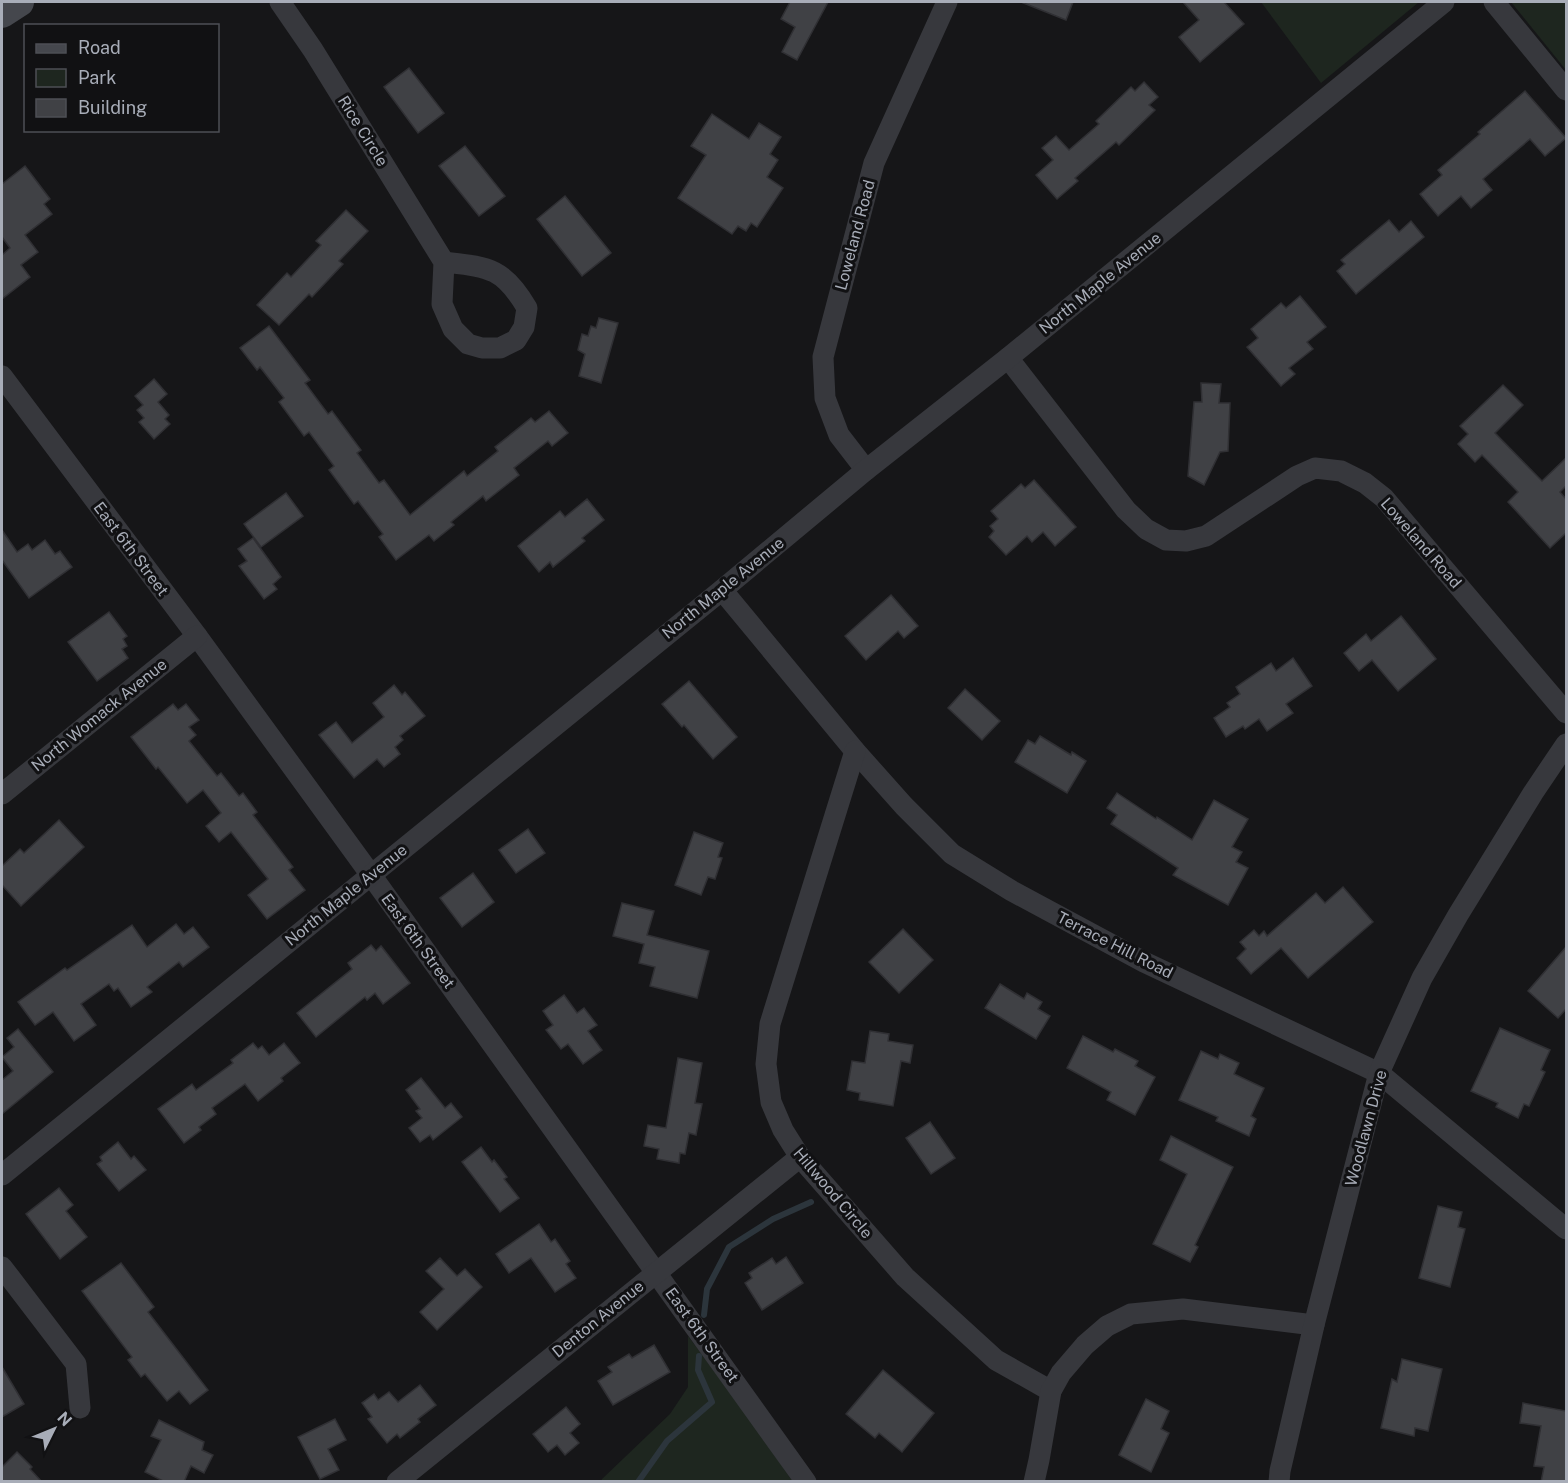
<svg xmlns="http://www.w3.org/2000/svg" width="1568" height="1483" font-family="'Public Sans',sans-serif">
	<style>
		.green { fill: #1e261f }
		.lines { fill: none; stroke-linecap: round; stroke-linejoin: round }
		.stream { stroke: #2c353c; stroke-width: 6 }
		.building { fill: #404145; stroke: #303034; stroke-width: 1.5 }
		.minor { stroke: #37383d; stroke-width: 21 }
		.secondary { stroke: #45474d; stroke-width: 30 }
		.labels { text-anchor: middle; dominant-baseline: central; stroke-width: 6; stroke-linejoin: round; paint-order: stroke }
		.street-label { font-size: 16px; fill: #a8adb8; stroke: #111113 }
	</style>
	<rect width="100%" height="100%" fill="#161618"/>
	<g class="green">
		<path d="M1261 2H1419L1321 83Z"/>
		<path d="M1511 2H1566V70Z"/>
		<path d="M688 1336 741 1406 793 1482H601L602 1479 670 1414 688 1387Z"/>
	</g>
	<g class="lines">
		<g class="stream">
			<path d="M704 1315 707 1289 729 1247 773 1219 811 1202"/>
			<path d="M638 1482 667 1441 712 1402 698 1370 699 1356"/>
		</g>
	</g>
	<g class="building">
		<path d="M790 2H828L797 60 782 52 795 27 781 19Z"/>
		<path d="M1021 2H1073L1066 20Z"/>
		<path d="M1183 2H1224L1244 24 1200 62 1179 37 1199 20Z"/>
		<path d="M409 68 444 113 418 133 384 87Z"/>
		<path d="M1144 82 1158 97 1149 105 1155 110 1119 145 1116 142 1075 178 1078 181 1057 199 1036 175 1053 160 1042 148 1056 136 1069 150 1099 124 1096 121 1131 87 1135 91Z"/>
		<path d="M1525 91 1566 138 1545 156 1530 139 1483 179 1492 190 1471 208 1461 196 1438 216 1420 194 1442 175 1438 170 1480 134 1478 132Z"/>
		<path d="M712 114 749 139 759 123 781 137 770 154 778 160 767 177 783 188 757 227 751 223 746 231 738 226 732 234 678 198 706 155 691 146Z"/>
		<path d="M465 146 505 196 479 216 439 166Z"/>
		<path d="M25 166 50 199 44 204 52 214 25 235 38 252 21 265 30 277 2 299V255L10 248 2 237V184Z"/>
		<path d="M565 196 611 253 582 276 537 219Z"/>
		<path d="M346 210 368 231 339 261 343 264 312 297 309 294 279 325 257 305 287 273 291 277 321 245 316 241Z"/>
		<path d="M1389 220 1399 232 1411 221 1424 237 1356 294 1337 271 1345 264 1341 260Z"/>
		<path d="M1300 296 1326 327 1307 342 1313 349 1289 368 1295 374 1281 386 1247 347 1258 338 1251 329 1281 303 1286 308Z"/>
		<path d="M599 318 618 323 601 383 579 376 585 354 578 350 582 334 588 336 591 326 596 328Z"/>
		<path d="M269 326 310 380 305 383 328 414 332 411 361 450 357 453 379 483 384 480 410 515 464 471 467 476 498 451 495 447 531 418 535 422 549 411 568 433 552 446 548 441 514 468 519 475 486 501 483 496 451 522 454 525 434 541 429 535 396 560 379 537 383 534 358 501 354 504 329 470 334 466 309 432 304 436 279 402 284 398 260 367 257 370 240 348Z"/>
		<path d="M154 379 167 394 158 402 169 415 165 419 170 424 154 439 139 422 144 418 137 410 143 405 135 396Z"/>
		<path d="M1201 383 1221 384 1219 403H1230L1228 451 1220 452 1204 485 1188 476 1194 402H1202Z"/>
		<path d="M1503 385 1523 405 1495 433 1542 481 1566 458V486L1560 492 1566 499V533L1550 548 1508 502 1518 492 1482 455 1475 462 1458 444 1468 434 1460 426Z"/>
		<path d="M1034 480 1076 527 1055 546 1043 532 1032 542 1027 536 1006 555 989 537 994 531 990 526 998 519 991 511 1021 484 1025 488Z"/>
		<path d="M286 493 303 516 261 547 244 524Z"/>
		<path d="M587 499 604 520 582 538 585 541 553 567 550 562 539 572 518 546 560 511 565 517Z"/>
		<path d="M2 530 17 552 28 544 32 550 45 540 55 554 60 551 72 567 29 598 2 560Z"/>
		<path d="M253 538 281 577 273 584 277 589 264 599 239 566 247 561 238 549Z"/>
		<path d="M891 595 918 626 904 638 898 631 866 660 845 636Z"/>
		<path d="M109 612 127 636 123 639 127 646 122 649 128 658 97 681 68 642Z"/>
		<path d="M1401 616 1436 659 1398 691 1372 660 1359 671 1344 653 1366 634 1371 641Z"/>
		<path d="M1293 658 1312 686 1286 704 1293 713 1267 731 1259 719 1245 729 1243 726 1226 737 1214 718 1230 707 1227 703 1240 694 1236 687 1271 663 1276 671Z"/>
		<path d="M689 681 737 737 713 759 684 725 682 727 662 704Z"/>
		<path d="M394 685 402 695 405 692 425 716 400 736 403 740 395 747 400 754 384 767 377 759 354 778 319 735 336 722 352 743 384 717 373 703Z"/>
		<path d="M965 689 1000 721 982 740 948 708Z"/>
		<path d="M173 704 178 710 186 704 199 720 189 727 196 735 189 741 217 776 221 773 239 796 243 793 257 812 253 815 293 867 289 870 305 890 267 919 248 895 268 879 231 832 219 842 206 826 221 813 203 790 187 803 158 767 156 769 131 737Z"/>
		<path d="M1040 736 1071 755 1072 752 1086 761 1067 793 1015 762 1028 740 1035 744Z"/>
		<path d="M1117 793 1156 819 1157 817 1192 840 1214 800 1248 819 1232 847 1242 852 1236 862 1248 868 1228 905 1173 875 1178 868 1111 824 1117 815 1107 808Z"/>
		<path d="M59 820 84 847 21 906 2 885V866L20 849 24 853Z"/>
		<path d="M528 829 545 853 516 873 499 850Z"/>
		<path d="M694 832 723 843 718 857 722 858 715 879 708 877 701 895 675 885Z"/>
		<path d="M473 873 494 902 462 927 440 898Z"/>
		<path d="M1343 887 1373 922 1308 978 1281 948 1251 974 1237 958 1246 949 1240 942 1254 930 1259 936 1264 931 1267 936 1316 893 1325 903Z"/>
		<path d="M622 903 654 911 647 935 709 951 697 998 650 986 655 967 639 963 644 944 613 936Z"/>
		<path d="M176 924 184 934 193 927 209 947 183 967 179 962 147 987 152 992 131 1007 118 988 114 991 109 984 81 1004 96 1025 74 1041 53 1012 35 1025 18 1002 65 968 67 970 132 925 147 947Z"/>
		<path d="M903 929 933 960 899 993 869 962Z"/>
		<path d="M371 945 376 951 381 946 410 983 383 1004 375 993 367 1000 365 997 316 1037 297 1013 352 969 348 963Z"/>
		<path d="M1566 947V1009L1558 1018 1528 991Z"/>
		<path d="M1000 984 1024 999 1027 993 1042 1002 1038 1009 1050 1016 1036 1039 985 1008Z"/>
		<path d="M564 995 577 1013 584 1008 597 1025 588 1031 602 1050 583 1064 568 1044 561 1049 546 1030 553 1025 543 1011Z"/>
		<path d="M1500 1028 1550 1050 1541 1070 1545 1072 1529 1106 1524 1104 1518 1118 1496 1107 1498 1103 1471 1091Z"/>
		<path d="M18 1029 53 1072 2 1114V1080L13 1071 2 1057 14 1047 7 1038Z"/>
		<path d="M870 1031 889 1034 888 1041 913 1045 910 1063 901 1061 893 1106 859 1100 860 1093 847 1090 852 1061 865 1063Z"/>
		<path d="M1083 1036 1113 1052 1115 1049 1138 1061 1135 1066 1155 1077 1135 1115 1107 1100 1111 1092 1067 1068Z"/>
		<path d="M253 1043 258 1049 262 1046 269 1055 284 1043 300 1063 281 1078 283 1081 258 1101 245 1084 212 1108 216 1114 199 1127 201 1130 184 1143 158 1109 192 1084 196 1090 233 1063 231 1060Z"/>
		<path d="M1201 1051 1218 1059 1220 1054 1239 1063 1234 1074 1264 1088 1251 1116 1256 1119 1249 1136 1216 1121 1218 1117 1179 1100Z"/>
		<path d="M678 1058 702 1063 695 1103 702 1104 696 1135 689 1133 685 1154 680 1153 679 1163 657 1159 659 1149 644 1146 648 1125 666 1128Z"/>
		<path d="M421 1078 445 1108 451 1103 462 1117 433 1140 430 1135 420 1142 409 1128 422 1118 416 1111 420 1109 406 1090Z"/>
		<path d="M930 1122 955 1158 931 1174 906 1138Z"/>
		<path d="M1171 1136 1233 1167 1195 1245 1198 1247 1190 1262 1153 1244 1187 1174 1160 1160Z"/>
		<path d="M118 1142 131 1159 134 1156 146 1170 119 1191 97 1164 102 1161 100 1157Z"/>
		<path d="M481 1147 492 1162 494 1160 507 1177 504 1179 519 1198 500 1212 462 1162Z"/>
		<path d="M59 1188 73 1205 66 1211 87 1237 60 1259 26 1214Z"/>
		<path d="M1438 1206 1462 1212 1458 1227 1465 1229 1450 1287 1419 1278Z"/>
		<path d="M539 1224 551 1242 555 1239 570 1261 566 1264 576 1278 555 1292 531 1258 509 1273 496 1254Z"/>
		<path d="M786 1257 803 1283 762 1310 745 1283 752 1278 749 1273 772 1258 776 1264Z"/>
		<path d="M440 1258 457 1276 465 1269 482 1287 437 1330 420 1312 444 1289 426 1271Z"/>
		<path d="M121 1263 154 1307 148 1312 208 1390 190 1404 179 1391 167 1401 145 1374 141 1377 128 1360 132 1357 82 1291Z"/>
		<path d="M654 1345 670 1372 613 1405 598 1381 612 1372 608 1367 629 1354 632 1358Z"/>
		<path d="M1402 1359 1442 1369 1428 1431 1415 1428 1414 1436 1381 1428 1392 1379 1397 1382Z"/>
		<path d="M2 1367 24 1404 2 1417Z"/>
		<path d="M883 1370 934 1413 902 1452 879 1433 875 1438 846 1414Z"/>
		<path d="M420 1385 436 1405 418 1419 420 1422 400 1438 397 1434 387 1443 368 1419 372 1417 362 1403 374 1394 378 1400 389 1392 398 1402Z"/>
		<path d="M1146 1399 1169 1411 1161 1429 1169 1433 1151 1472 1119 1455Z"/>
		<path d="M1523 1403 1566 1411V1482H1541L1544 1467 1534 1466 1541 1426 1520 1423Z"/>
		<path d="M566 1407 580 1424 570 1433 579 1443 565 1455 557 1445 548 1452 533 1434Z"/>
		<path d="M335 1419 346 1440 328 1449 339 1470 320 1479 298 1437Z"/>
		<path d="M159 1420 204 1442 202 1450 213 1455 204 1473 191 1466 184 1482H165L145 1472 161 1440 151 1436Z"/>
		<path d="M17 1452 32 1467 30 1469 42 1482H2V1467Z"/>
	</g>
	<g class="lines">
		<g class="minor">
			<path d="M280 2 313 50 444 262 442 304 453 329 468 344 482 348H500L516 340 524 327 527 308C503 267 488 267 444 262"/>
			<path d="M1494 2 1566 90"/>
			<path d="M1008 358 1126 510 1146 529 1166 540 1186 541 1206 536 1297 476 1315 468 1341 471 1365 483 1384 498 1566 713"/>
			<path d="M2 376 197 636 371 875 806 1482"/>
			<path d="M866 470 839 435 825 398 823 357 874 163 947 2"/>
			<path d="M722 590 855 751 904 806 952 854 1012 891 1144 962 1379 1073 1566 1229"/>
			<path d="M855 751 770 1024 766 1064 771 1102 783 1130 800 1157 905 1277 996 1360 1051 1391"/>
			<path d="M2 794 197 636"/>
			<path d="M2 1175 722 590 866 470 1008 358 1444 2"/>
			<path d="M2 1267 76 1364 80 1408"/>
			<path d="M397 1482 800 1157"/>
			<path d="M1034 1482 1039 1460 1051 1391 1061 1373 1085 1345 1107 1326 1131 1314 1183 1309 1314 1325"/>
			<path d="M1279 1482 1280 1471 1314 1325 1379 1073 1422 978 1458 915 1533 793 1566 744"/>
		</g>
		<path class="secondary" d="M2 13 19 2"/>
	</g>
	<g class="labels">
		<g class="street-label">
			<text transform="translate(363 131) rotate(58)">Rice Circle</text>
			<text transform="translate(855 235) rotate(-75)">Loweland Road</text>
			<text transform="translate(1100 283) rotate(-39)">North Maple Avenue</text>
			<text transform="translate(1421 543) rotate(49)">Loweland Road</text>
			<text transform="translate(131 549) rotate(53)">East 6th Street</text>
			<text transform="translate(723 588) rotate(-39)">North Maple Avenue</text>
			<text transform="translate(99 715) rotate(-39)">North Womack Avenue</text>
			<text transform="translate(346 895) rotate(-39)">North Maple Avenue</text>
			<text transform="translate(418 941) rotate(54)">East 6th Street</text>
			<text transform="translate(1115 945) rotate(27)">Terrace Hill Road</text>
			<text transform="translate(1366 1128) rotate(-75)">Woodlawn Drive</text>
			<text transform="translate(833 1193) rotate(50)">Hillwood Circle</text>
			<text transform="translate(598 1319) rotate(-39)">Denton Avenue</text>
			<text transform="translate(702 1335) rotate(54)">East 6th Street</text>
		</g>
	</g>
	<rect width="1568" height="1483" fill="none" stroke="#a8adb8" stroke-width="6"/>
	<rect x="24" y="24" width="195" height="108" fill="#111113" stroke="#4d4f55" stroke-width="1.5"/>
	<rect x="36" y="44" width="30" height="9" fill="#45474d" stroke="#4d4f55" stroke-width="1.5"/>
	<text x="78" y="54" font-size="18" fill="#a8adb8">Road</text>
	<rect x="36" y="69" width="30" height="18" fill="#1e261f" stroke="#4d4f55" stroke-width="1.5"/>
	<text x="78" y="84" font-size="18" fill="#a8adb8">Park</text>
	<rect x="36" y="99" width="30" height="18" fill="#404145" stroke="#4d4f55" stroke-width="1.5"/>
	<text x="78" y="114" font-size="18" fill="#a8adb8">Building</text>
	<g transform="translate(54 1429) rotate(47)" stroke="#111113" stroke-width="4.5" paint-order="stroke">
	<path d="M0-4.5L10 22L0 15L-10 22Z" fill="#a8adb8"/>
	<text y="-9" font-size="16" font-weight="bold" text-anchor="middle" fill="#a8adb8">N</text>
	</g>
</svg>
